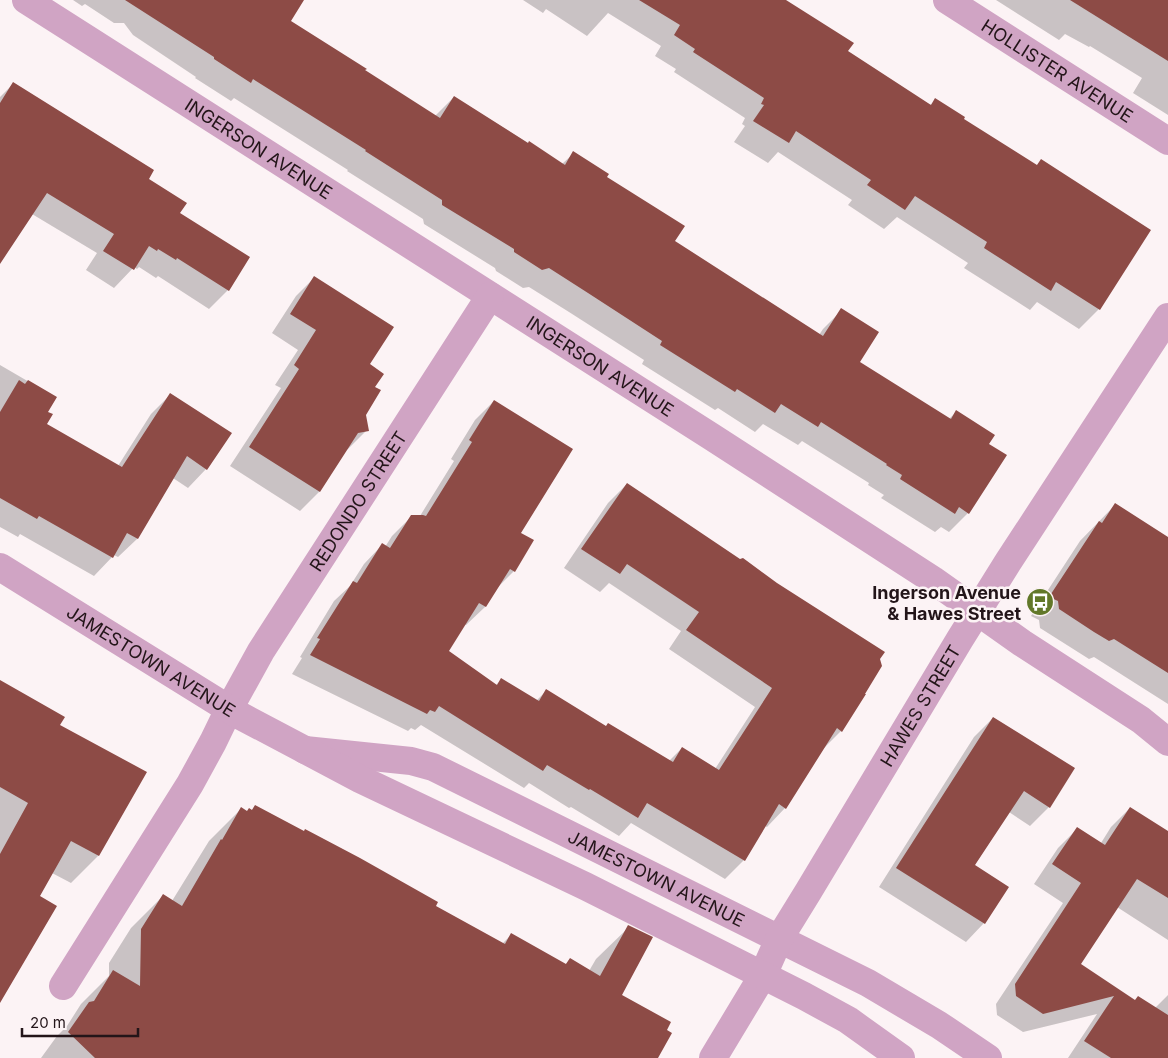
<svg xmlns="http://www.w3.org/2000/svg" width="1168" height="1058" font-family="Inter,sans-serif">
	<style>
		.shadow { fill: #0003 }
		.building { fill: #8d4b46 }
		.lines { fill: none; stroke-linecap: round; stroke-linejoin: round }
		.minor { stroke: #d0a4c4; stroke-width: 28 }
		.tertiary { stroke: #d0a4c4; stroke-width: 28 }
		.labels { text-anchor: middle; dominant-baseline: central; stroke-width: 5; stroke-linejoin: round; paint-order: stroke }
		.street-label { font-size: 18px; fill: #231519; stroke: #fcf3f5 }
		.poi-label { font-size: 18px; font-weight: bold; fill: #231519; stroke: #fcf3f5; text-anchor: end }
	</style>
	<rect width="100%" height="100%" fill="#fcf3f5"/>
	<g class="shadow">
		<path d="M73 0H301L290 21 363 70 435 116 454 97 562 164 574 153 605 177 673 242 819 335 823 329 842 310 858 363 949 419 956 412 988 444 968 513 949 532 941 527 935 532 881 498 884 495 868 485 869 483 802 441 798 445 763 424 755 432 718 408 715 410 642 364 644 360 569 312 529 287 523 288 496 271 495 268 424 224 423 219 347 171 348 170 234 98 231 101 195 78 196 77 133 35 124 23H114L85 4 82 6Z"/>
		<path d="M523 0H784L846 52 930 105 936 100 962 119 1036 166 1041 161 1099 309 1079 329 1037 302 1030 310 964 268 968 263 897 217 884 229 848 205 852 200 778 152 768 163 734 142 745 126 742 124 745 118 674 72 676 69 655 56 661 46 608 13 587 36 546 9 543 13Z"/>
		<path d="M996 0H1168V115L1133 93 1142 78 1090 46 1089 47 1065 34 1059 40Z"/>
		<path d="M13 84 147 179 178 214 248 258 228 290 209 309 158 276 156 278 139 267 137 269 134 267 114 288 86 270 97 253 32 214 0 262V97Z"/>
		<path d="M315 277 368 365 364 415 367 430 348 449 346 450 319 492 300 511 230 466 281 388 275 385 298 350 272 333 296 296Z"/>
		<path d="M0 365 55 397 46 413 45 424 118 466 151 414 170 395 206 469 188 488 173 478 137 539 118 557 114 555 94 576 20 534 18 537 0 527Z"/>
		<path d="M494 401 520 533 514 571 497 588 485 607 466 625 464 624 447 651 495 686 501 680 536 701 546 691 606 727 669 761 682 748 715 769 755 707 669 649 681 631 609 583 600 592 564 568 608 503 627 484 841 731 822 750 785 808 767 827 765 826 744 860 725 879 631 823 619 836 571 807 569 808 529 783 524 788 421 725 415 730 411 728 408 731 292 674 302 658 300 657 334 601 350 586 364 564 382 545 385 547 392 536 411 517 420 516 454 461 451 459 475 420Z"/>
		<path d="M1115 505 1168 554V704L1094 657 1089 659 1040 628 1039 620 1031 616 1080 541Z"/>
		<path d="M0 682 59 726 98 856 71 883 52 873 38 896 0 995Z"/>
		<path d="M993 718 1049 807 1030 826 1009 812 974 866 984 923 966 942 879 887 974 737Z"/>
		<path d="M255 806 502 944 511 935 565 965 570 959 589 971 596 959 629 927 620 996 655 1058H41L57 1036 67 1026 81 1004 109 976V963L131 928 163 896 172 901 209 841 241 809 247 812 251 811Z"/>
		<path d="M1130 808 1168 833V940L1117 907 1079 965 1134 1001 1155 1008 1168 995V1058H1068L1097 1014 1023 1032 997 1015 996 1004 1063 903 1034 884 1058 848 1077 829 1101 843 1111 827Z"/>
	</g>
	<g class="building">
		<path d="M125 0H304L291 21 367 69 365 70 440 118 454 96 528 143 529 141 565 165 573 151 609 174 607 177 685 226 675 241 823 336 841 308 879 332 860 362 951 419 956 410 995 435 989 444 1007 455 969 514 959 507 955 514 900 479 902 475 886 465 887 464 821 422 818 427 781 404 775 413 737 389 735 392 660 345 662 341 588 293 549 268 542 270 514 252V249L442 205V200L365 151 366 150 253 79 251 83 214 59V57Z"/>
		<path d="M639 0H786L854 43 848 51 931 105 935 98 965 117 964 119 1037 165 1041 159 1151 230 1100 310 1056 282 1051 291 984 248 987 242 915 196 905 210 867 185 871 180 796 131 789 143 753 121 764 105 761 104 764 98 693 52 695 49 674 35 680 25Z"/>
		<path d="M1070 0H1168V61Z"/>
		<path d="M13 82 154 170 149 179 187 203 180 213 250 257 229 291 177 258 176 260 158 249 157 251 149 246 134 270 103 251 114 234 47 193 0 264V103Z"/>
		<path d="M314 276 394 327 370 364 384 374 375 387 381 390 366 415 369 431 358 433 320 492 249 447 299 369 294 365 316 330 290 314Z"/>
		<path d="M19 380 25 384 28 380 57 397 48 412 53 414 47 424 122 467 170 393 232 433 207 470 187 456 138 539 127 533 113 558 39 516 37 519 0 498V412Z"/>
		<path d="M494 400 573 449 521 533 534 540 515 572 510 569 486 607 479 603 449 651 497 685 501 678 539 701 546 689 606 726 608 723 673 762 682 747 719 770 772 688 686 630 699 612 627 564 620 574 581 549 627 483 740 559 743 558 777 583 885 652 880 659 882 666 865 694H866L842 732 837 728 786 809 779 804 745 861 647 803 638 818 590 789 589 790 547 765 543 771 439 706 435 712 430 710 427 714 310 655 320 639 317 638 353 581 357 583 382 543 390 548 411 515H423L426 516 472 442 469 440Z"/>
		<path d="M1115 503 1168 537V673L1114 639 1109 641 1094 632 1059 609 1058 601 1049 597 1099 521 1102 523Z"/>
		<path d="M0 680 65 717 60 725 147 772 99 856 71 841 40 896 57 906 0 1003V854L28 803 0 787Z"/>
		<path d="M993 717 1075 768 1050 808 1024 791 975 865 1009 887 985 924 896 868Z"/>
		<path d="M255 805 304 831 305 829 360 858 438 902 436 906 505 944 511 933 566 964 570 958 600 976 628 925 653 937 622 995 671 1022 667 1030 672 1033 658 1058H95L68 1032 89 1002 94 1001 113 970 140 986 141 929 163 894 182 906 221 839 222 840 241 807 247 811 249 808 252 810Z"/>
		<path d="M1130 807 1168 831V898L1137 879 1081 964 1135 1000 1138 996 1168 1015V1058H1111L1084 1041 1114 996 1043 1014 1016 996 1015 984 1081 883 1052 864 1077 827 1105 845Z"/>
	</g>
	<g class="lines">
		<g class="minor">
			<path id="s1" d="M26 0 712 437 933 580 1022 643 1141 720 1168 742"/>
			<path id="s2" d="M947 0 1168 141"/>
			<path id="s3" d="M305 750 411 761 433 767 868 983 939 1025 988 1058"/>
			<path id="s4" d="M63 986 190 784 213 742 229 709 261 651 490 296"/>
			<path id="s5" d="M713 1058 763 975 779 939 808 892 960 639 1008 562 1168 317"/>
		</g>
		<path class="tertiary" id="s6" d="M0 567 237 714 360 779 585 886 804 996 848 1020 901 1058"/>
	</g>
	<defs>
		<g id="bus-disc" transform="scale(1.4375)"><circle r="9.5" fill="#627829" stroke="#fcf3f5"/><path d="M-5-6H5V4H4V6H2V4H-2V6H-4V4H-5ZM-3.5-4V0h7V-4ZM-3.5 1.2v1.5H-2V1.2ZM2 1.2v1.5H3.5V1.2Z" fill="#fff"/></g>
	</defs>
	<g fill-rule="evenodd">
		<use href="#bus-disc" x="1040" y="602"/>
	</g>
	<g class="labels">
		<g class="street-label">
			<text stroke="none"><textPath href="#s2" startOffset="131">HOLLISTER AVENUE</textPath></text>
			<text stroke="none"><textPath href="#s1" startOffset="276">INGERSON AVENUE</textPath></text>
			<text stroke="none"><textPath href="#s1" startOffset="681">INGERSON AVENUE</textPath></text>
			<text stroke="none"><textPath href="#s4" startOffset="568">REDONDO STREET</textPath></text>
			<text stroke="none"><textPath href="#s6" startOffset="178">JAMESTOWN AVENUE</textPath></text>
			<text stroke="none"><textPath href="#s5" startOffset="409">HAWES STREET</textPath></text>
			<text stroke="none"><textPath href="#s3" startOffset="379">JAMESTOWN AVENUE</textPath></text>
		</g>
		<g class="poi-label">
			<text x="1021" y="592">Ingerson Avenue<tspan x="1021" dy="21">&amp; Hawes Street</tspan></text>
		</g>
	</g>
	<path d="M22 1028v8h116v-8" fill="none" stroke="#231519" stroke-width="2.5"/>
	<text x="30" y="1028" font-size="15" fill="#231519" stroke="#fcf3f5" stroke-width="4" paint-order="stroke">20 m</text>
</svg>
